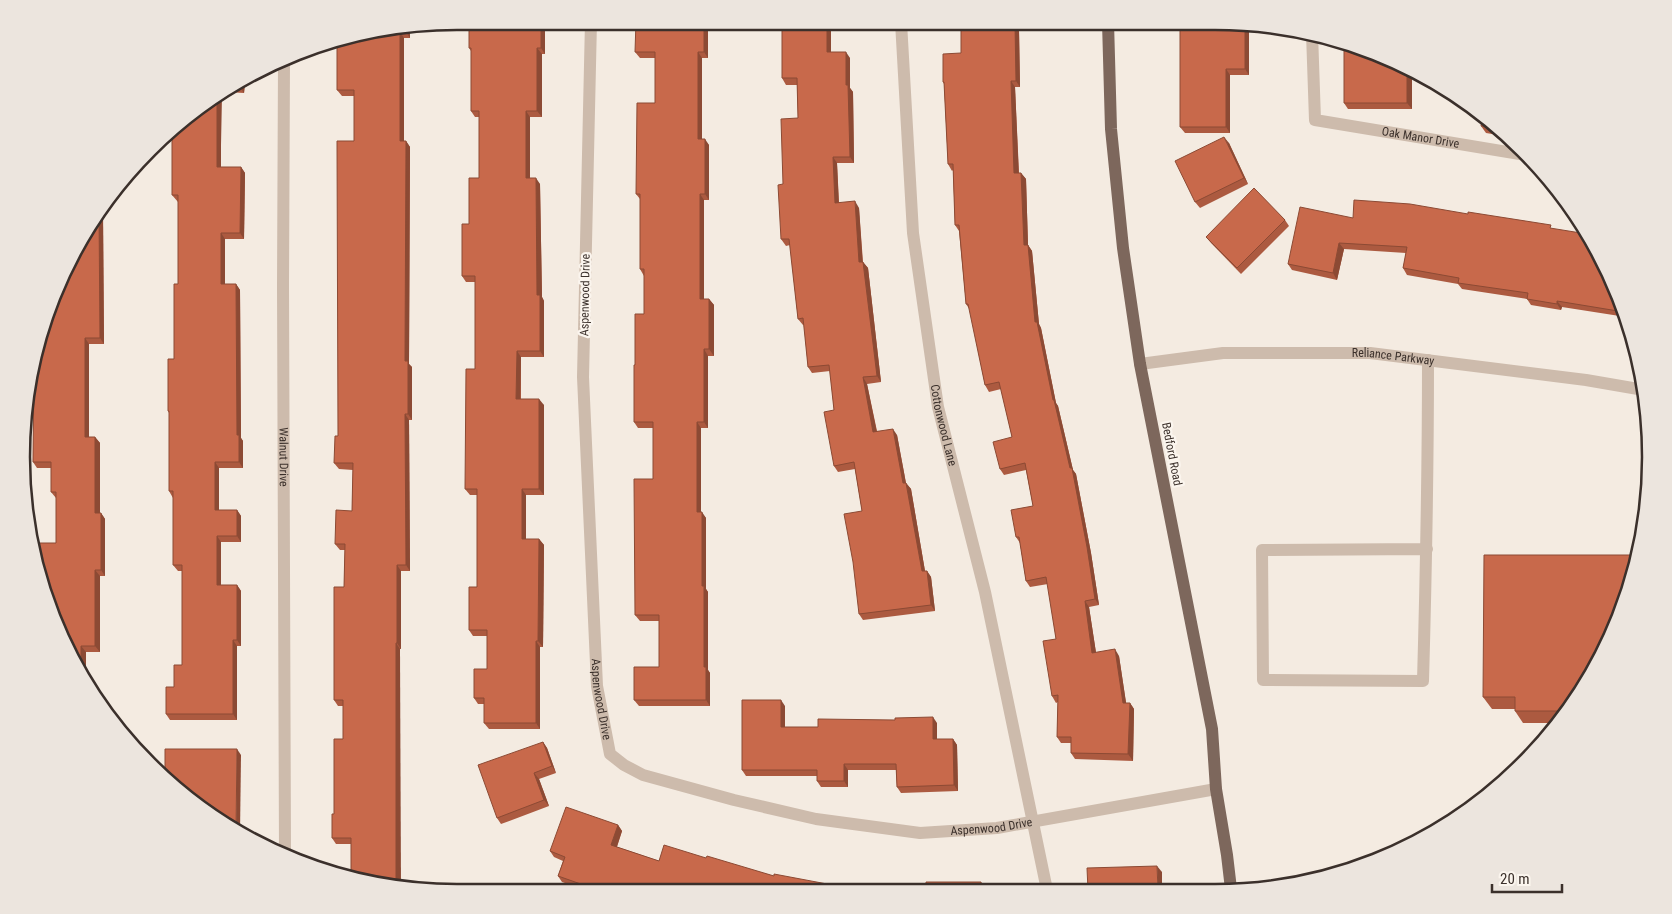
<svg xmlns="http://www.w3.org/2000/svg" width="1672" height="914" font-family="'Roboto Condensed',sans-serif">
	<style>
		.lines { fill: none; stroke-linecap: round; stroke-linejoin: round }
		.minor { stroke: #cdbbac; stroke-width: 12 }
		.major { stroke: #7d675c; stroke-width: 12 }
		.wall { fill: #ac5a40 }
		.shaded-wall { fill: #8c4a34 }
		.building { fill: #c8694b; stroke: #8c4a34 }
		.labels { text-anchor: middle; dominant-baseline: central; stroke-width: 4.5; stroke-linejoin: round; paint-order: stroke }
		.street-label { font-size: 12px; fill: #3b302b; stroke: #fbf5ee }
		.rim { fill: none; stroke: #3b302b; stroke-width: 2.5 }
	</style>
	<rect width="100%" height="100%" fill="#f4ebe1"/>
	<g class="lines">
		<g class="minor">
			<path id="s1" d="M591 21 583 377 597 686 610 754 624 765 643 775 734 800 816 819 920 833 997 828 1216 789"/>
			<path id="s2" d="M901 22 913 233 938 407 985 592 1047 890"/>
			<path id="s3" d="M1312 33 1315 120 1526 155"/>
			<path id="s4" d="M284 62 283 286 285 853"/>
			<path id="s5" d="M1140 364 1223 353H1370L1586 380 1644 390"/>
			<path d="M1427 549 1262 550 1263 680 1423 681C1426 574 1428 467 1428 360"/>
		</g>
		<path class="major" d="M1108 22 1111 129 1123 248 1140 364 1212 729 1216 789 1227 855 1231 889"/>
	</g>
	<g class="wall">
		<path d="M469 21H542L545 26V54H542V117H530V178L540 184 542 297 544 301V357H521V399L544 405V495H526V539H539L544 545 543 647H540V729H489L484 723V704H478L474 698 487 669V636H473L469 630 477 587V495H470L465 489 475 369V282H466L462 276 469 224 479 178V117H475L471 111V51L469 48Z"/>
		<path d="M708 22V58H702V139L709 145V200H704V299H709L714 305V356H708V428H701V512L706 518V589L708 592V670L710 673V706H639L634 700 659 667V621H640L635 615 653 479V428H638L634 422 635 365 644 314V276L640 269V199L636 194 655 103V58H640L635 52Z"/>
		<path d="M831 22V52L850 58V88L853 92 854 163H837L839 202 859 208 863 262 868 268 881 382 867 384 877 431 897 435 906 483 911 489 925 571H927L931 577 935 611 863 620 859 614 862 511 855 469 838 472 834 466V410L830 371 812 373 808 367 804 325H803L798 319 790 245 786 246 781 239 783 184 798 118 797 85H786L782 78Z"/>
		<path d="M961 22H1016V26L1019 30 1020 87H1015L1019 173H1021L1026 179 1028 245 1032 251 1039 324 1041 328 1056 403 1058 406 1073 470 1076 474 1091 553 1099 605 1089 607 1096 653 1119 656 1126 703H1130L1134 709 1133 761 1075 759 1071 753V743H1061L1057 737 1058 702 1056 703 1052 696 1056 639 1048 584 1030 587 1026 581 1020 543 1016 537 1033 506 1026 470 1004 475 1000 469 1012 437 1001 389 989 392 985 385 970 310 966 304 959 231 955 225 953 170 952 171 948 164 944 84 943 82 961 53Z"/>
		<path d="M1249 23V75H1230V133H1185L1180 127Z"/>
		<path d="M410 29V38H404V141H406L410 147 409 364 412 367V420H409L410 571H401V649H400L351 844H336L332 838 343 739V706H338L334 700 344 587 345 550H340L335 544 352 511 353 470 339 469 334 463 338 436 354 141V96H342L337 90V41Z"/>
		<path d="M1342 42 1412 71V109H1348L1344 103V49L1342 45Z"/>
		<path d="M245 83 244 93 227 92Z"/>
		<path d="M1481 126 1502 129 1510 137 1486 133Z"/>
		<path d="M1229 143 1248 184 1200 208 1195 202Z"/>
		<path d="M221 145V167H241L245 173 244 239H225V284H236L240 290 241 438 243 441V468H219V510H237L241 516V542H221V585H237L241 591V646H237V720H170L166 714 174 687 182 665V571H178L173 565V498L169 491V413L168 411 174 359 178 284V202L172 195Z"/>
		<path d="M103 214 104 344H89V437H95L100 443V513H101L105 519V576H100V652H86V674L56 543V498L51 492V468H37L33 462 37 359Z"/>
		<path d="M1353 218 1554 229 1606 264 1626 317 1562 307 1561 310 1531 305 1527 299 1462 289 1458 284 1407 275 1403 268 1406 253 1344 249 1337 280 1292 270 1288 264Z"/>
		<path d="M1285 220 1289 226 1241 274 1211 243 1206 237Z"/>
		<path d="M1593 675 1558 723H1523L1515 711V709H1492L1483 697Z"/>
		<path d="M785 706V727H818L937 723V739H953L957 745 958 791 901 793 897 787 896 770H848V787H821L817 781V776H746L742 770Z"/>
		<path d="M543 742 547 748 556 773 539 779 549 806 501 824 497 818Z"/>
		<path d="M618 825 622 831 617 847 659 861 706 858 774 876 859 890 985 888V890L588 891 562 882 558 876 563 861 554 857 550 851Z"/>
	</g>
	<g class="shaded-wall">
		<path d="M541 21H542L545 26V54L541 48Z"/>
		<path d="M704 22H708V58L704 52Z"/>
		<path d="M827 22H831V58L827 52Z"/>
		<path d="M1012 22H1016V26L1019 30 1020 87 1016 81Z"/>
		<path d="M1245 22 1249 23V75L1245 69Z"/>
		<path d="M410 29V38L406 32V30Z"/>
		<path d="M400 32 404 38V147L400 141Z"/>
		<path d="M537 48 542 54V117L537 111Z"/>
		<path d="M698 52 702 58V145L698 139Z"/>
		<path d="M846 52 850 58V88L853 92 854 163 850 157 846 85Z"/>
		<path d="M1226 69 1230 75V133L1226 127Z"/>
		<path d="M1407 69 1412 71V109L1407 103Z"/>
		<path d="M1011 81 1015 87 1019 179 1014 173Z"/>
		<path d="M245 83 244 93 240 87V85Z"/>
		<path d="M222 95 221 145V173L217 167V98Z"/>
		<path d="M526 111 530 117V184L526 178Z"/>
		<path d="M1224 137 1229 143 1248 184 1244 178Z"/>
		<path d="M705 139 709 145V200L705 194Z"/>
		<path d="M406 141 410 147 409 364 412 367V420L408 414 405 361Z"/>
		<path d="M833 157 837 163 839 209 835 203Z"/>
		<path d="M241 167 245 173 244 239 240 233Z"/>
		<path d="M1021 173 1026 179 1028 245 1032 251 1039 324 1041 328 1056 403 1058 406 1073 470 1076 474 1091 553 1099 605 1095 599 1070 468 1053 400 1035 322 1024 245Z"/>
		<path d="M536 178 540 184 542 297 544 301V357L540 351 537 295Z"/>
		<path d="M700 194 704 200V305L700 299Z"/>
		<path d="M855 201 859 208 863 268 859 262Z"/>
		<path d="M100 209 103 214 104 344 100 338 99 211Z"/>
		<path d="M221 233 225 239V290L221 284Z"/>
		<path d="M1339 243 1344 249 1337 280 1333 273Z"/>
		<path d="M863 262 868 268 881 382 877 376Z"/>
		<path d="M236 284 240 290 241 438 243 441V468L239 462 237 435Z"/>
		<path d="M709 299 714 305V356L709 349Z"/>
		<path d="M1557 301 1562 307 1561 310 1557 304Z"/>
		<path d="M85 338 89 344V443L85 437Z"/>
		<path d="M704 349 708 356V428L704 422Z"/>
		<path d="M517 351 521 357 520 405 516 399Z"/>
		<path d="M863 377 867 384 878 438 873 432Z"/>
		<path d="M539 399 544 405V495L539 489Z"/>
		<path d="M405 414 409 420 410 571 406 565Z"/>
		<path d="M697 422 701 428V518L697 512Z"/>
		<path d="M893 429 897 435 907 489 903 483Z"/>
		<path d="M95 437 100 443V519L95 513Z"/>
		<path d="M215 462 219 468V516L215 510Z"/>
		<path d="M906 483 911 489 926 577 922 571Z"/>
		<path d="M522 489 526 495V545L522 539Z"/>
		<path d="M237 510 241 516V542L237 536Z"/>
		<path d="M702 512 706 518V589L708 592V670L710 673V706L706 700 704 667 702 586Z"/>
		<path d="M101 513 105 519V576L101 570Z"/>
		<path d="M217 536 221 542V591L217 585Z"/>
		<path d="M539 539 544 545 543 647 538 641Z"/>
		<path d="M397 565 401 571V649L397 643Z"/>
		<path d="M95 570 100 576V652L95 646Z"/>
		<path d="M927 571 931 577 935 611 931 605Z"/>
		<path d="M237 585 241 591V646L237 640Z"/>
		<path d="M1085 601 1089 607 1097 659 1092 653Z"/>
		<path d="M233 640 237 646V720L233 714Z"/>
		<path d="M536 641 540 647V729L536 723Z"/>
		<path d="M396 643 400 649 401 887 396 886Z"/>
		<path d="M81 646 86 652V674L81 667Z"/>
		<path d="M1115 649 1119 656 1127 709 1123 703Z"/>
		<path d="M781 700 785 706V733L781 727Z"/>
		<path d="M1130 703 1134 709 1133 761 1128 754Z"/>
		<path d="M933 717 937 723V745L933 739Z"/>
		<path d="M953 739 957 745 958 791 954 785Z"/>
		<path d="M543 742 547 748 556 773 552 766Z"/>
		<path d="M237 749 241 755 240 835 236 832Z"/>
		<path d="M844 764 848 770V787L844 781Z"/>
		<path d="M534 773 539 779 549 806 544 800Z"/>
		<path d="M618 825 622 831 615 852 611 845Z"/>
		<path d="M1157 866 1162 872V889H1158Z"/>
		<path d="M981 882 985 888V890H981Z"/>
	</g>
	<g class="building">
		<path d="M469 21H541V48H537V111H526V178H536L537 295H540V351H517L516 399H539V489H522V539H539L538 641H536V723H484V698H474V669H487V630H469V587H477V489H465L466 369H475V276H462V224H469V178H479V111H471V48H469Z"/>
		<path d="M636 21 704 22V52H698V139H705V194H700V299H709V349H704V422H697V512H702V586H704V667H706V700H634V667H659V615H635L634 479H653V422H634V365H635V314H644V269H640V194H636L637 103H655V52H635Z"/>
		<path d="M782 22H827V52H846V85H848L850 157H833L835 203 855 201 859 262H863L877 376 863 377 873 432 893 429 903 483H906L922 571H927L931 605 859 614 853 562 844 514 862 511 854 462 834 466 824 412 834 410 829 365 808 367 803 318 798 319 789 239H781L778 185 783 184 781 119 798 118 797 78H782Z"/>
		<path d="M961 22H1012V24H1015L1016 81H1011L1014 173H1021L1024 245H1028L1035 322H1037L1053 400H1054L1070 468H1072L1087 547 1095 599 1085 601 1092 653 1115 649 1123 703H1130L1128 754 1071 753V737H1057L1058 695 1052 696 1043 641 1056 639 1046 577 1026 581 1019 537H1016L1011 510 1033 506 1025 463 1000 469 993 442 1012 437 999 382 985 385 968 304H966L959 225H955L953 164H948L944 82H943V54L961 53Z"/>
		<path d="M1180 22H1245V69H1226V127H1180Z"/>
		<path d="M406 30V32H400V141H406L405 361H408V414H405L406 565H397V643H396V886L351 879V838H332V814H334V739H343V700H334V587H344L345 544H335L336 510 352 511 353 463H334L335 436H338L337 141H354V90H337V41Z"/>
		<path d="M1342 42 1407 69V103H1344V45H1342Z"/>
		<path d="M217 98V167H241L240 233H221V284H236L237 435H239V462H215V510H237V536H217V585H237V640H233V714H166V687H174V665H182V565H173V491H169V411H168V359H174V284H178V195H172V132L192 111Z"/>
		<path d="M1483 116 1502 129 1503 131 1481 126Z"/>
		<path d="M1224 137 1244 178 1195 202 1175 161Z"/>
		<path d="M1254 188 1285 220 1237 268 1206 237Z"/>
		<path d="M1354 200 1410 204 1468 214V212L1551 225 1550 228 1587 234 1606 264 1624 312 1557 301V304L1527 299 1528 293 1458 283 1459 278 1403 268 1407 247 1339 243 1333 273 1288 264 1300 207 1353 218Z"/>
		<path d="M99 211 100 338H85V437H95V513H101V570H95V646H81V667L55 624 36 543H56V492H51V462H33L34 368 35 359H37V343L95 215Z"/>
		<path d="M1484 555H1637L1628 597 1593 675 1564 714V711H1515V697H1483Z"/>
		<path d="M742 700H781V727H818V719L895 720V718L933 717V739H953L954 785 897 787 896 764H844V781H817V770H742Z"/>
		<path d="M543 742 552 766 534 773 544 800 497 818 478 765Z"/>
		<path d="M165 749H237L236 832 165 774Z"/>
		<path d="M566 807 618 825 611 845 659 861 664 845 706 858 707 856 774 876V874L859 890V886H926V882H981V890L609 891 596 887 595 889 558 876 565 857 550 851Z"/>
		<path d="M1157 866 1158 889 1088 890 1087 868Z"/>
	</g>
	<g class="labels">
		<g class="street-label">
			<text stroke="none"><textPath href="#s3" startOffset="194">Oak Manor Drive</textPath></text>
			<text transform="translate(585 295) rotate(-89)">Aspenwood Drive</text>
			<text stroke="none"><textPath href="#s5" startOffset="254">Reliance Parkway</textPath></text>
			<text stroke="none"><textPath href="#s2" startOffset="406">Cottonwood Lane</textPath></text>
			<text transform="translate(1172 454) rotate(79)">Bedford Road</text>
			<text stroke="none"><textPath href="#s4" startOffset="395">Walnut Drive</textPath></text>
			<text stroke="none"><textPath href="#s1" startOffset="679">Aspenwood Drive</textPath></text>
			<text stroke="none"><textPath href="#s1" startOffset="1129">Aspenwood Drive</textPath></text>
		</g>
	</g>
	<path d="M0 0H1672V914H0ZM457 30H1215A427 427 0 0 1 1642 457V457A427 427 0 0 1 1215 884H457A427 427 0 0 1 30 457V457A427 427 0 0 1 457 30Z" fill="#ece5de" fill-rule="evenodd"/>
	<path class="rim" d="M457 30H1215A427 427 0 0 1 1642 457V457A427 427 0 0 1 1215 884H457A427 427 0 0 1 30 457V457A427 427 0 0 1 457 30Z"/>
	<path d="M1492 884v8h70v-8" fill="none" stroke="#3b302b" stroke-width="2.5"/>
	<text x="1500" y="884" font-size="15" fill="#3b302b" stroke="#fbf5ee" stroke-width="4" paint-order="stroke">20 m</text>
</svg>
